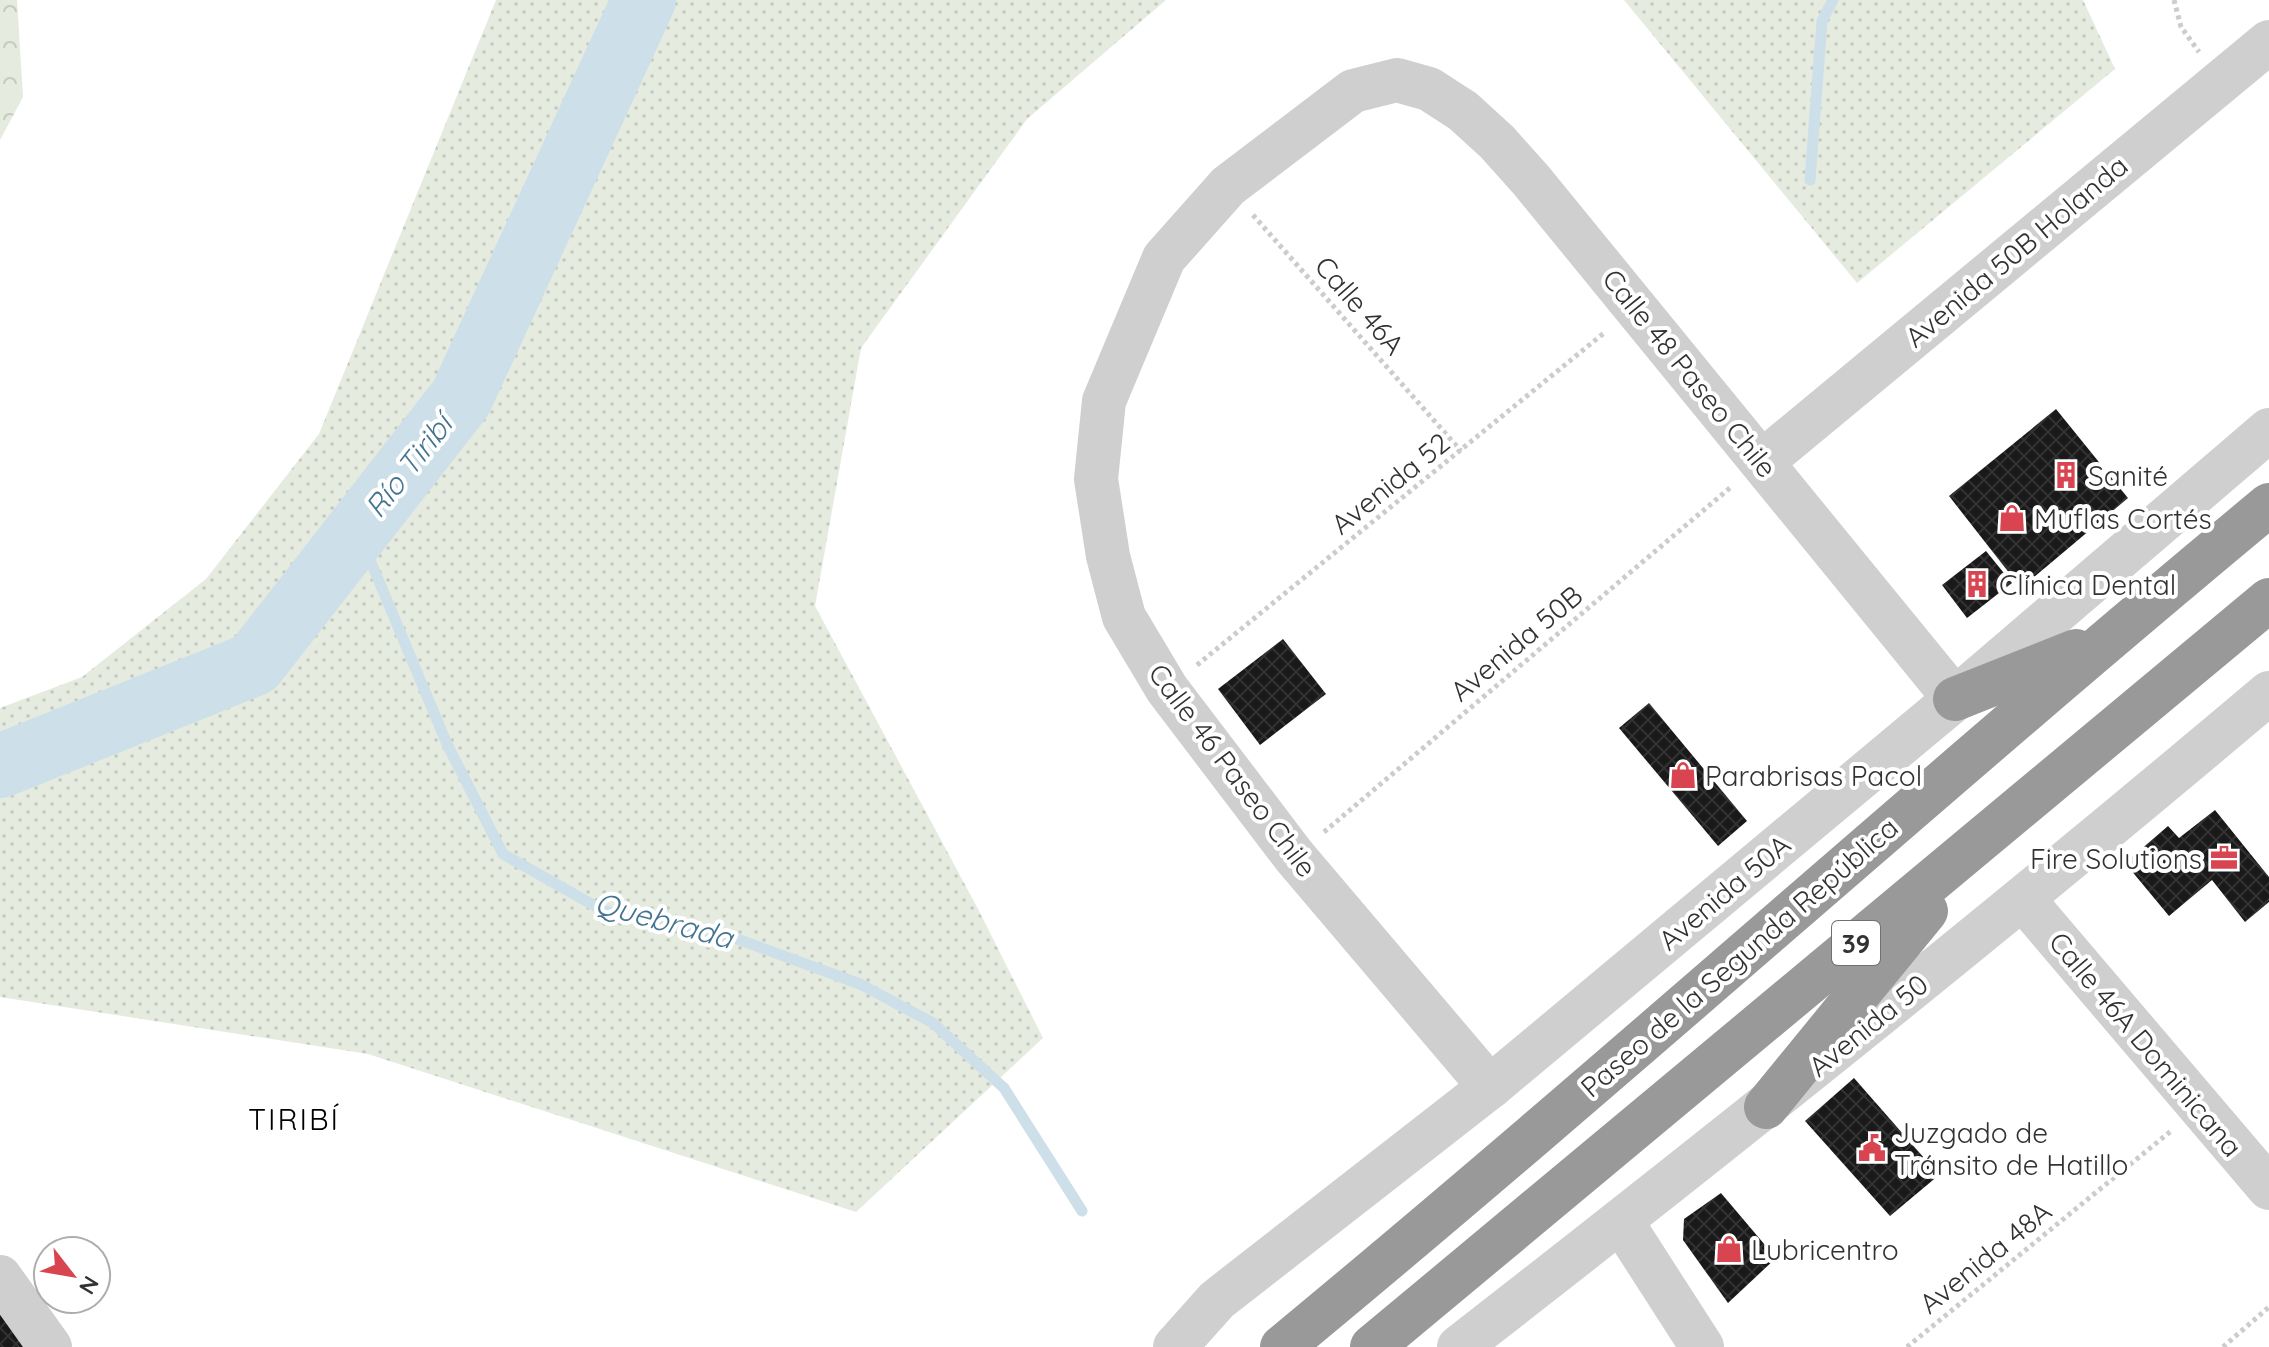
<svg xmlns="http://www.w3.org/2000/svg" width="2269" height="1347" font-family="Quicksand,sans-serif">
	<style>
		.grass { fill: url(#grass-dots) }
		.park { fill: url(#park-crowns) }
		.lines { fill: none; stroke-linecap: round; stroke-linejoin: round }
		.stream { stroke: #cddfe9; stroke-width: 11 }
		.river { stroke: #cddfe9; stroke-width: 64 }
		.building { fill: url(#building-cross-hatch) }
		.path { stroke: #ccc; stroke-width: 5; stroke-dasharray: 4 4; stroke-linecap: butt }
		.minor { stroke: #cfcfcf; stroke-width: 44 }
		.highway { stroke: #999; stroke-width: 44 }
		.labels { text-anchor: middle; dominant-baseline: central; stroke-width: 8; stroke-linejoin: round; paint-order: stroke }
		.shield { fill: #fff; stroke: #707070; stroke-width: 2 }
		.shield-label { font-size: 26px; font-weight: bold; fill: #323232 }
		.street-label { font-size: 28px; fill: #323232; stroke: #fff }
		.poi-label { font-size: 28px; fill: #323232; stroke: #fff; text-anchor: start }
		.water-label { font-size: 30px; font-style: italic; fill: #457490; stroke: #fff }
		.neighbourhood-label { font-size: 30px; letter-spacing: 2px; fill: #000; stroke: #fff }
	</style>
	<defs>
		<pattern id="grass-dots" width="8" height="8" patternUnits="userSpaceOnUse" patternTransform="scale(2)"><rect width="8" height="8" fill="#e5ebdf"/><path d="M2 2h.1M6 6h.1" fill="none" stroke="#c5cac0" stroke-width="1.8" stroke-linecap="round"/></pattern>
		<pattern id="park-crowns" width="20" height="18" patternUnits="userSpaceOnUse" patternTransform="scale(2)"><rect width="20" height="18" fill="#e5ebdf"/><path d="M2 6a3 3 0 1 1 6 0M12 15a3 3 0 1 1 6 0" fill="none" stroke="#c5cac0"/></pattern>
		<pattern id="building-cross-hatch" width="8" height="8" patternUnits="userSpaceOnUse" patternTransform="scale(2)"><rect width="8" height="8" fill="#191919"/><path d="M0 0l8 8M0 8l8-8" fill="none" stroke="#323232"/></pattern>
	</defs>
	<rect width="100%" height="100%" fill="#fff"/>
	<g class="grass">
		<path d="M496 0H1166L1027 119 861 348 815 606 977 907 1043 1038 856 1212 368 1054 0 997V708L82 677 206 579 319 434Z"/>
		<path d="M1624 0H2083L2115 69 1857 283Z"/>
	</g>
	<path class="park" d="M0 0H17L23 97 0 140Z"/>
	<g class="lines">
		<g class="stream">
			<path d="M1810 180 1822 21 1833 0"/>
			<path d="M358 531 447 744 503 854 604 911 732 937 860 984 933 1023 1004 1088 1082 1211"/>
		</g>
		<path class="river" d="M0 766 254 664 461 398 644 0"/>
	</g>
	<g class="building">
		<path d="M2056 409 2128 498 2021 588 1949 496Z"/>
		<path d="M1986 551 2012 583 1967 618 1942 585Z"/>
		<path d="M1283 639 1326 694 1260 745 1218 689Z"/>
		<path d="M1649 703 1747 821 1718 846 1619 728Z"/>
		<path d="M2215 810 2269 877V902L2245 922 2212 880 2169 916 2125 863 2168 826 2179 838Z"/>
		<path d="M1854 1078 1939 1175 1890 1216 1805 1121Z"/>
		<path d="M1721 1193 1776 1258 1728 1303 1683 1240 1684 1219Z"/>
		<path d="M0 1308 26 1347H0Z"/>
	</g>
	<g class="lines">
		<g class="path">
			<path d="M2174 0 2181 27 2199 52"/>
			<path d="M1253 215 1461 451"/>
			<path d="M1197 665 1604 333"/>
			<path d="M1324 832 1731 487"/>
			<path d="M1907 1347 2171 1131"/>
			<path d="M2223 1347 2269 1307"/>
		</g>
		<g class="minor">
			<path d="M1763 461 2269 42"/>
			<path d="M2023 899 2269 1188"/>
			<path d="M1490 1087 1294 856 1167 689 1124 617 1108 556 1096 479 1104 401 1164 258 1228 186 1353 91 1397 80 1429 89 1463 111 1497 142 1531 180 1955 699"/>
			<path d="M1621 1221 1702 1347"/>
			<path d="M0 1277 50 1347"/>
			<path d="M1175 1347 1217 1300 1490 1087 1955 699 2269 430"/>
			<path d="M1459 1347C1733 1134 2004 917 2269 693"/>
		</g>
		<g class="highway">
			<path d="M1955 699 2076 651"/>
			<path d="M1766 1107 1926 911"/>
			<path d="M1282 1347C1615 1072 1936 781 2269 505"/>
			<path d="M1372 1347 2269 600"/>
		</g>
	</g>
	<defs>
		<g id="building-bare" transform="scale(2.16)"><path d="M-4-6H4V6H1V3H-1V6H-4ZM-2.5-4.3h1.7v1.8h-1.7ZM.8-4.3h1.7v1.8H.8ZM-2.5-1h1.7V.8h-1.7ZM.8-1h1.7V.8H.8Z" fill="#d94451" stroke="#fff" stroke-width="2.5" paint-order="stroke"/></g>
		<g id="shop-bare" transform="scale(2.16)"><path d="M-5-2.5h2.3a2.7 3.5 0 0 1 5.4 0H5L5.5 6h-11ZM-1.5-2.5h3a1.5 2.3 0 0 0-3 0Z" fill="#d94451" stroke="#fff" stroke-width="2.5" paint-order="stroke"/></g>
		<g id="office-bare" transform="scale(2.16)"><path d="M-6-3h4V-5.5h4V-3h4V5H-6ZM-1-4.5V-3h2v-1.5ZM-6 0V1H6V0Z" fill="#d94451" stroke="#fff" stroke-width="2.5" paint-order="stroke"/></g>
		<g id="civic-bare" transform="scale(2.16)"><path d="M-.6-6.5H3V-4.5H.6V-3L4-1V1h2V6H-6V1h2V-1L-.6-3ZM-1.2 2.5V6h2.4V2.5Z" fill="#d94451" stroke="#fff" stroke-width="2.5" paint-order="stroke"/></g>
	</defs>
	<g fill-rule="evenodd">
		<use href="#building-bare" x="2066" y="475"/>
		<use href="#shop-bare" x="2012" y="518"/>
		<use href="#building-bare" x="1977" y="584"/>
		<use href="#shop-bare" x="1683" y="775"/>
		<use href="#office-bare" x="2224" y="858"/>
		<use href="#civic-bare" x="1872" y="1148"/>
		<use href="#shop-bare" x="1729" y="1249"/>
	</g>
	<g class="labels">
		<rect class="shield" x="1832" y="921" width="48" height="44" rx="6"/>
		<g class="shield-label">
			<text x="1856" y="943">39</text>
		</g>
		<g class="street-label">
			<text transform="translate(2016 251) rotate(-40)">Avenida 50B Holanda</text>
			<text transform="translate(1360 305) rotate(49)">Calle 46A</text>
			<text transform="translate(1690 373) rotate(51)">Calle 48 Paseo Chile</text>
			<text transform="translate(1390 483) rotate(-39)">Avenida 52</text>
			<text transform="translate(1516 643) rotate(-40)">Avenida 50B</text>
			<text transform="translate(1233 770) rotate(53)">Calle 46 Paseo Chile</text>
			<text transform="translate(1724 892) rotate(-40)">Avenida 50A</text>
			<text transform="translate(1739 957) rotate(-41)">Paseo de la Segunda República</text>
			<text transform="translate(1868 1025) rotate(-39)">Avenida 50</text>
			<text transform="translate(2146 1044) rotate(50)">Calle 46A Dominicana</text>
			<text transform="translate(1985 1257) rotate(-39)">Avenida 48A</text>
		</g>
		<g class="poi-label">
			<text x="2088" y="475">Sanité</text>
			<text x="2034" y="518">Muflas Cortés</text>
			<text x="1999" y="584">Clínica Dental</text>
			<text x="1705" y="775">Parabrisas Pacol</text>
			<text x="2202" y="858" text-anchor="end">Fire Solutions</text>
			<text x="1894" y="1132">Juzgado de<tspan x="1894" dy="32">Tránsito de Hatillo</tspan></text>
			<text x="1751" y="1249">Lubricentro</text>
		</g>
		<g class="water-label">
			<text transform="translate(408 466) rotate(-52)">Río Tiribí</text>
			<text transform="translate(664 920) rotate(15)">Quebrada</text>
		</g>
		<g class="neighbourhood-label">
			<text x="294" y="1119">TIRIBÍ</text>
		</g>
	</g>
	<g transform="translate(72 1275) rotate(121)"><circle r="38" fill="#ffffff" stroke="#adadad" stroke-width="2"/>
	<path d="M0-6L14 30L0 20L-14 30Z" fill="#d94451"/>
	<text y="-12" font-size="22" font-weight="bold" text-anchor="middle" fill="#323232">N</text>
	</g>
</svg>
